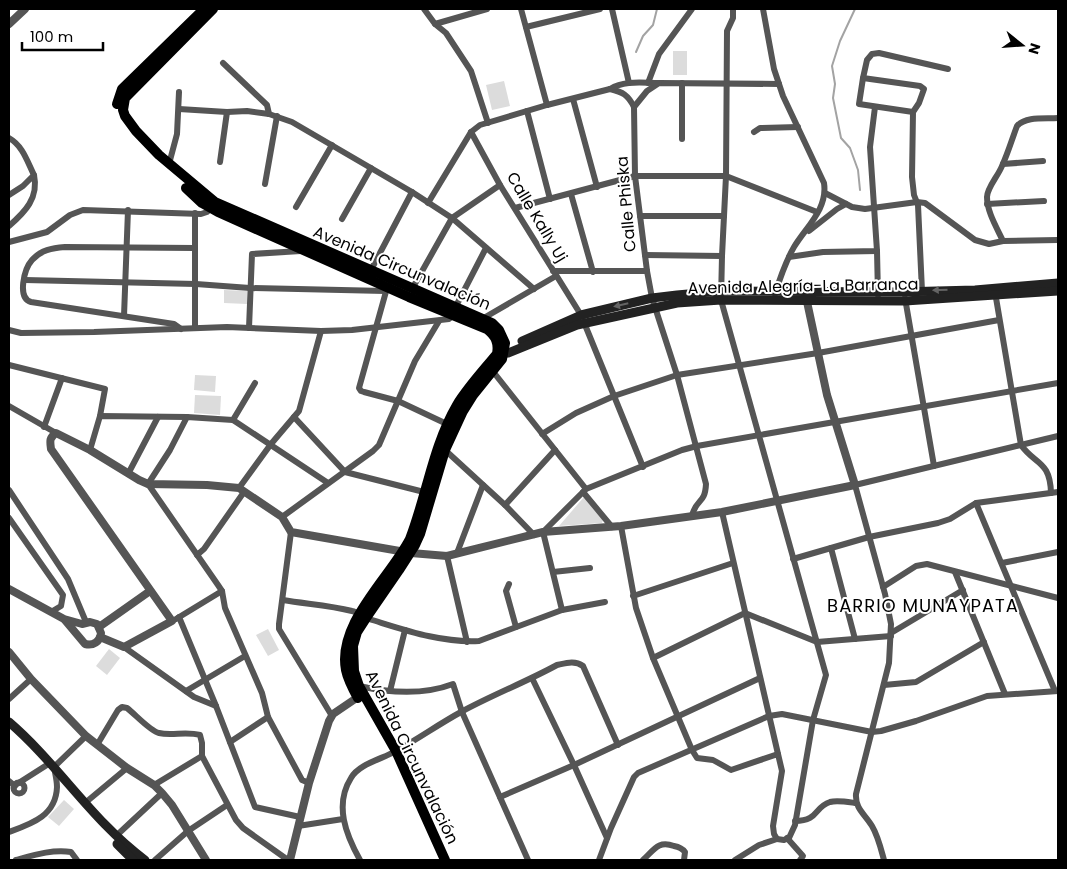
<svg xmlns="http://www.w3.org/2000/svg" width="1067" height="869" font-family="Poppins,sans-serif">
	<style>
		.green { fill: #dcdcdc }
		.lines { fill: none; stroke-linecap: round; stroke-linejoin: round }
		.stream { stroke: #a3a3a3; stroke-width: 2 }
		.minor { stroke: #555; stroke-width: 6 }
		.tertiary { stroke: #555; stroke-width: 8 }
		.secondary { stroke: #222; stroke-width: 9 }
		.trunk { stroke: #000; stroke-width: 10 }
		.oneway { fill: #646464 }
		.labels { text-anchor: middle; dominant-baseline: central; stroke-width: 4; stroke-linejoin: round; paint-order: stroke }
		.street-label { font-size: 16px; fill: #000; stroke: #fff }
		.neighbourhood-label { font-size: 18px; letter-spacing: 1px; fill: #000; stroke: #fff }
	</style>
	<rect width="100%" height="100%" fill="#fff"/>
	<g class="green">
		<rect x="673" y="51" width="14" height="24"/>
		<path d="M504 81 510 106 492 110 486 85Z"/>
		<path d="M224 290 247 291V304L224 303Z"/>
		<path d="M195 375 216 376 215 392 194 390Z"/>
		<path d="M195 395 221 396 220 415 194 413Z"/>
		<path d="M584 497 603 520 602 523 559 526Z"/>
		<path d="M268 629 279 650 268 656 256 635Z"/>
		<path d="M109 649 120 658 107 675 96 666Z"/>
		<path d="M64 800 74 809 59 826 48 817Z"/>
	</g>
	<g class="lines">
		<g class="stream">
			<path d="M855 9 840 41 832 66 835 84 833 98 841 138 850 148 858 170 860 190"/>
			<path d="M636 52 643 36 653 25 657 9"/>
		</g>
		<g class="minor">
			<path d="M424 9 435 24 446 33 471 71 488 123"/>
			<path d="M521 9 547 105"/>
			<path d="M612 9 629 83"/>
			<path d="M763 9 774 69 783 96 824 183C828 209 806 227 794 247 786 261 780 278 775 294"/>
			<path d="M435 24 487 9"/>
			<path d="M526 27 600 9"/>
			<path d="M223 63 267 105 269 114"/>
			<path d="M863 78 859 104 913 112"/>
			<path d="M648 83 659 54 692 9"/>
			<path d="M610 89C623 92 628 95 634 107L635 176 647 271 652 298 677 375 706 484C705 505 696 498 692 516"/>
			<path d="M573 99 597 187"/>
			<path d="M634 107 647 91 659 83 779 84"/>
			<path d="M179 109 227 112 247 111 269 114 292 122 412 192 452 218 534 289"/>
			<path d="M527 111 550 199"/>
			<path d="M1058 118C1045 119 1026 116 1017 126 1012 139 1008 153 1002 166 998 176 987 188 987 197 987 212 997 228 1003 241L1058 240"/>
			<path d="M471 132 500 185 581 315 643 467"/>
			<path d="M754 132 760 128 798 127"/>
			<path d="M9 138C23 146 27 161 34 175"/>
			<path d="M682 139V83"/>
			<path d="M220 162 227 112"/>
			<path d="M169 164 177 134 179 92"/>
			<path d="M1003 164 1043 161"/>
			<path d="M265 184 277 116"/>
			<path d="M825 193 852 207 865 209 917 202 925 203 975 240 989 244 1003 241"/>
			<path d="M571 194 593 272"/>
			<path d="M9 195 23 186 34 175C39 198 25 212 9 226"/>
			<path d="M428 203 471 132 480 125 547 105 610 89C625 80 642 83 659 83"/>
			<path d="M987 204 1044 201"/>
			<path d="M296 207 332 145"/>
			<path d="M515 208 635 176H726L817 212"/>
			<path d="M640 216H724"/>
			<path d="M342 219 371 168"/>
			<path d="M809 231 837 209 846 204"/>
			<path d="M9 242 47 232 70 215 83 210 201 214 207 212 213 205"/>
			<path d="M877 251 878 295"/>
			<path d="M645 255 722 256"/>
			<path d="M789 257 823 252 877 251 870 147 875 107"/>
			<path d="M371 270 412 192"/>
			<path d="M553 271H647"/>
			<path d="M25 280 196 284 250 288 385 291"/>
			<path d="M387 288 359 388 361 391 364 392 398 401 449 425"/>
			<path d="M412 289 452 218 500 185"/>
			<path d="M922 291 918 205 914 195 912 177 913 112 919 103 924 89 920 86 863 78 867 60 872 54 879 53 948 69"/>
			<path d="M995 292 1021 445C1035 465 1050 460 1051 493"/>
			<path d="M905 298 934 466"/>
			<path d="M455 308 486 248"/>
			<path d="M124 316 128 210"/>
			<path d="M482 319 556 276"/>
			<path d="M195 328V213"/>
			<path d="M249 328 252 254 301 251"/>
			<path d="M181 329 174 324 31 302C17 298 24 269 32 260 41 250 52 248 65 247L195 248"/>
			<path d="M9 330 21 333 94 332 227 327 321 331 352 330 449 319 454 315"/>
			<path d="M9 365 105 389 100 416"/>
			<path d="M491 369 586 489"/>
			<path d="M9 406 56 433"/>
			<path d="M294 417 345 472 428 493"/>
			<path d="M233 420 255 383"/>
			<path d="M44 427 62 378"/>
			<path d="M542 434 576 413 614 396 677 375 818 353 999 320"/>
			<path d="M90 450 100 416 187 417"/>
			<path d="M445 450 505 505 555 450"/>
			<path d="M128 474 158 417"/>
			<path d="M239 488 271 444 299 411 321 331"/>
			<path d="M9 490 68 579 86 622"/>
			<path d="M583 492 612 527"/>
			<path d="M976 503 1055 691"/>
			<path d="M505 505 534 535"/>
			<path d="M722 512 778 754"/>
			<path d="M282 517 373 451 379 445 415 361 439 321"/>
			<path d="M9 518 63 595 61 606 51 612"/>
			<path d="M621 526 636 608 653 658 692 750 697 758 713 760 731 770 778 754 782 771 773 826 774 834 777 839 784 840 789 838 795 825 813 720 826 675 721 300 722 256 726 176 727 31 733 18V9"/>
			<path d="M291 532 279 624V629L332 716"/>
			<path d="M831 548 855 639"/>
			<path d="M457 553 483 485"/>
			<path d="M197 555 204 549 244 492"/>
			<path d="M447 556 467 642"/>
			<path d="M793 559 869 537 938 523 950 519 976 503 1058 492"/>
			<path d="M1002 563 1058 552"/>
			<path d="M553 572 590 568"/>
			<path d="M955 572 1005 694"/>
			<path d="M509 584 506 591 516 627"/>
			<path d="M883 587 916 566 927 564 1058 598"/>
			<path d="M633 596 733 563"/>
			<path d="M283 600C306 604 329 605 352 611 358 612 363 617 369 619 405 630 441 643 479 641L562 610 605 602"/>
			<path d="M562 610 543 532 586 489 682 450 697 446 1058 383"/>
			<path d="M179 617 216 706 255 807 300 817"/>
			<path d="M176 619 222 591"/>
			<path d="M891 633 963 590"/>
			<path d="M124 647 194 697 216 706"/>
			<path d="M653 658 745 613 817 642 891 636"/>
			<path d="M532 678 574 765 607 838"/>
			<path d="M884 685 916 682 984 642"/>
			<path d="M359 686C390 693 424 695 453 684L462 712 528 860"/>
			<path d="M186 691 245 656"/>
			<path d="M390 691 405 630"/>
			<path d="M9 699 31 679"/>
			<path d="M230 742 268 717"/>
			<path d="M97 745 118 710 122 707 127 708C135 714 150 731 159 733 172 736 186 731 200 735L202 743V756L236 820 243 828 288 860"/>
			<path d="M9 781 15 786"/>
			<circle cx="19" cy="788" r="5.5"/>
			<path d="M309 783 302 780 268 717 262 693 225 608 222 591 218 585 148 484 170 450 187 417 233 420 328 483"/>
			<path d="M17 784 50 763"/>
			<path d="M154 785 202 756"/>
			<path d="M500 797 574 765 760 678"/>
			<path d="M85 803 127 768"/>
			<path d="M795 821C819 821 814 807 830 802 837 800 848 802 855 803"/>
			<path d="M298 826 343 819"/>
			<path d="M9 832C31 824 56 816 57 787 57 780 55 773 54 767L86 736"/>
			<path d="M116 836 162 793"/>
			<path d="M787 838 803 856 800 860"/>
			<path d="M16 860C34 855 53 849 71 852L77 860"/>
			<path d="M155 860 188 831 227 805"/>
			<path d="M360 860C346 835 334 805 351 778 359 764 382 759 396 751 418 739 439 724 461 712 492 695 526 682 557 665 566 663 575 660 583 666L618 745"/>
			<path d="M599 860 611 828 634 777 638 773 769 716 782 714 872 732 881 731 916 721 987 696 1058 691"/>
			<path d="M643 860C654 850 658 840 674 846 679 847 682 848 685 852L684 860"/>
			<path d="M735 860 759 845 777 839"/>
			<path d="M884 860C881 849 878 836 872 826 865 814 855 809 856 794L889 663 891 624 885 594 855 485 1058 436"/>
		</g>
		<g class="tertiary">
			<path d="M9 24 25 9"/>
			<path d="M9 589 64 619 85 644C93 646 100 642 101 633L97 624 90 622 82 624 64 619"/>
			<path d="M99 627 150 591"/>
			<path d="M100 637 124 647 172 621 51 449C50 441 49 438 56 433L90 450 139 480 148 484 207 485 239 488 282 517 291 532 411 553 447 556 543 532 621 526 722 512 855 485 827 395 806 297"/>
			<path d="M9 652 31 679 86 736 127 768 154 785 162 793 172 805 206 860"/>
			<path d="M290 860 309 783 329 721 333 714 358 697"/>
		</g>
		<g class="secondary">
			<path d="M522 341 581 315 652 298 677 295 721 291 899 292 975 290 1058 283"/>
			<path d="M497 354 508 353 577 325 677 303 721 300 905 301 1058 291"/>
			<path d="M9 722C58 764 92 821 145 860"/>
			<path d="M117 844 133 860"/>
		</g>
		<g class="trunk">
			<path d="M213 9 125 98 123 110 125 116 136 131 159 155 215 202 492 323 499 330 505 343 502 359 473 395 463 411 445 450 420 534 415 545 399 570 366 618 357 632 353 646 354 671 359 686 396 751 445 860"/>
			<path d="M117 104 122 89 204 9"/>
			<path d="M186 188 202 203 218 212 409 297 487 329C496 336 499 343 497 354 483 371 468 387 457 405 433 446 427 495 410 539 390 578 337 623 346 670 348 680 353 689 358 698"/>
		</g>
	</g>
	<defs><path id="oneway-solid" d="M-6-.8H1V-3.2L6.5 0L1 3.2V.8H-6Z" transform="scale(1.25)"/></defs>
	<g class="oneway">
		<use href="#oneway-solid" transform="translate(940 290) rotate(178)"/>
		<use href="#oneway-solid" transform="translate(621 305) rotate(167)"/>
	</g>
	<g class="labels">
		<g class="street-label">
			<text transform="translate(626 204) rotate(-95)">Calle Phiska</text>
			<text transform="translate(537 217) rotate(59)">Calle Kally Uj</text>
			<text transform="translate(402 268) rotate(23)">Avenida Circunvalación</text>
			<text transform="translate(803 286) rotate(-1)">Avenida Alegría-La Barranca</text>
			<text transform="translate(412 757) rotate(64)">Avenida Circunvalación</text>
		</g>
		<g class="neighbourhood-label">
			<text x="923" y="605">BARRIO MUNAYPATA</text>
		</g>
	</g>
	<rect width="1067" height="869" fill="none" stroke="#000000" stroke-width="20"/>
	<g transform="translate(1022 45) rotate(107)" stroke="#ffffff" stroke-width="4" paint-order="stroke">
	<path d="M0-4L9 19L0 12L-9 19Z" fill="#000000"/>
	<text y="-8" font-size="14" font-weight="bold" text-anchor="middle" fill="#000000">N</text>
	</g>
	<path d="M22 42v8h81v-8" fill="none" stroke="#000000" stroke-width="2.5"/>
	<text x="30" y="42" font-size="15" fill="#000000" stroke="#ffffff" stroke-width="4" paint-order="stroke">100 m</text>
</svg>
